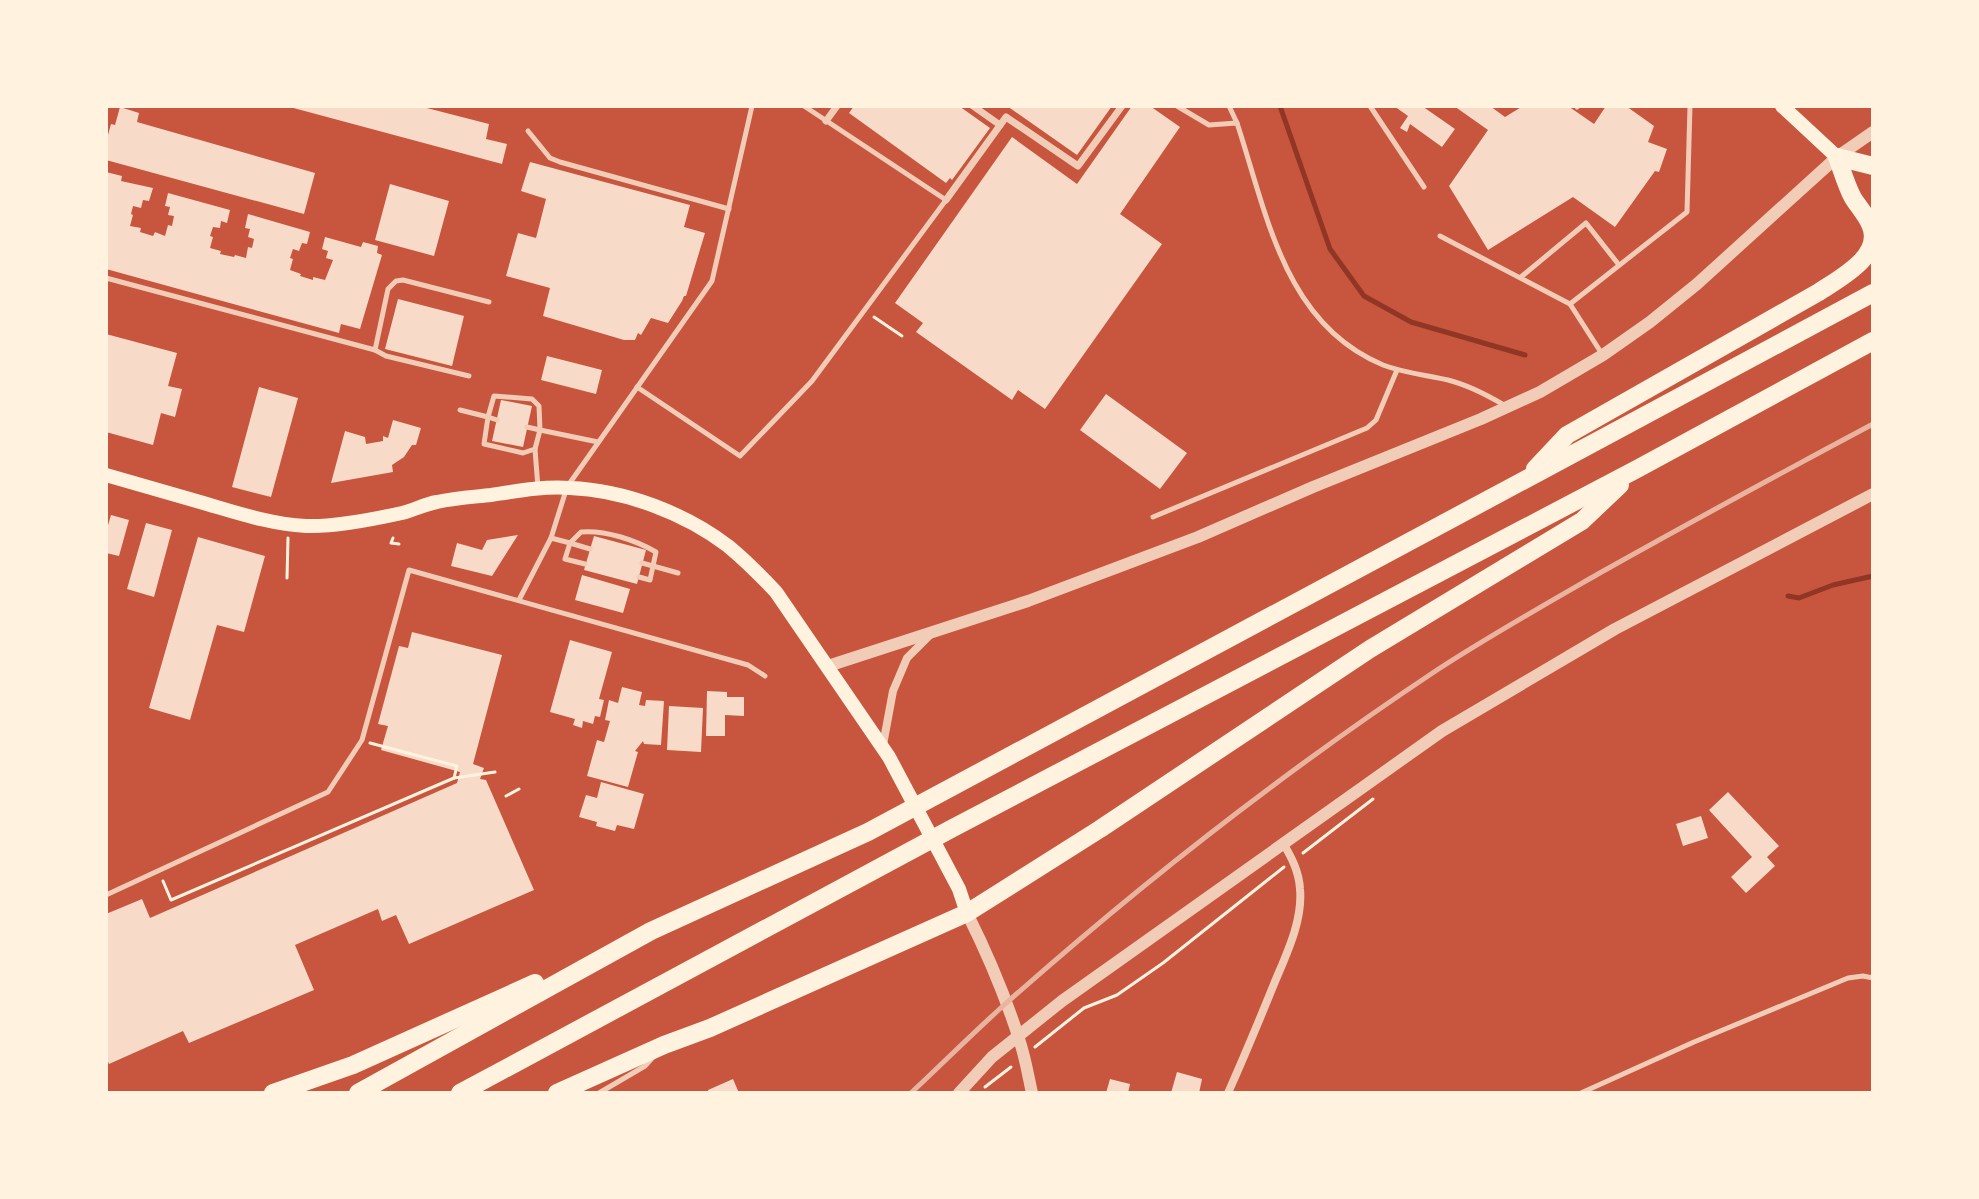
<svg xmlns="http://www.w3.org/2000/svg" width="1979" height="1199" font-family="'Space Grotesk',sans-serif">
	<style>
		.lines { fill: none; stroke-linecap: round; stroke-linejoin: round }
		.stream { stroke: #8f3625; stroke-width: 5 }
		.building { fill: #f7dbc8 }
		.path { stroke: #fff3e0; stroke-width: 3 }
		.service { stroke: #f1ccb7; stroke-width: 5 }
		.pedestrian { stroke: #f1ccb7; stroke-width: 7 }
		.minor { stroke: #f1ccb7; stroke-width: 8 }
		.tertiary { stroke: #f1ccb7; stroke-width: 12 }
		.secondary { stroke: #fff3e0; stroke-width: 14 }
		.motorway { stroke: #fff3e0; stroke-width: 18 }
		.rail { stroke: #e9b49f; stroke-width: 5 }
	</style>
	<rect width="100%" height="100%" fill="#c8553d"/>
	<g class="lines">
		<g class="stream">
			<path d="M1280 106 1330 249 1364 296 1411 322 1525 355"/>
			<path d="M1788 596 1799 598 1833 585 1873 576"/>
		</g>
	</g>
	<g class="building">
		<path d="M286 106H419L489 124 486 139 507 144 502 164Z"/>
		<path d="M854 106H959L990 128 952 180 950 178 946 183 849 113Z"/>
		<path d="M1007 106H1112L1077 155Z"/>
		<path d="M1132 106H1150L1180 127 1120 214 1162 244 1045 409 1018 390 1012 400 916 332 923 323 895 303 1012 137 1077 184Z"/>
		<path d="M1394 106H1422L1455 129 1442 147 1410 124 1407 132 1400 128 1408 116Z"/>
		<path d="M1454 106H1490L1505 117 1523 106H1568L1594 124 1606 106H1626L1654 126 1648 142 1667 149 1659 172 1655 171 1615 227 1573 197 1488 250 1449 186 1488 130Z"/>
		<path d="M120 107 139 113 137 122 315 173 304 214 106 160V142L111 124 115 125Z"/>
		<path d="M530 162 690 205 684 227 705 233 686 296H684L682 301 668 323 651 318 641 335 638 333 635 340H624L543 316 550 288 506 276 518 233 536 238 546 199 521 191Z"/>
		<path d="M106 172 122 176 121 181 153 188 149 201 143 200 141 208 133 206 131 214 133 215 130 226 141 228 140 232 153 236 155 232 165 236 168 225 172 226 174 216 168 215 170 207 165 206 168 193 230 210 227 223 221 221 220 228 213 227 210 236 213 237 210 248 221 251 220 254 234 257 235 255 246 258 248 247 252 248 254 239 248 237 250 229 245 228 248 214 310 232 307 244 302 243 299 251 293 249 290 258 293 259 290 270 301 274 300 276 313 280V277L325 280 333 260 326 258 328 251 322 249 325 237 361 247 363 242 378 246 377 253 382 255 360 329 341 324 339 333 106 269Z"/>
		<path d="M390 184 449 201 434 256 375 240Z"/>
		<path d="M398 299 464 316 452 366 385 349Z"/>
		<path d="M106 334 177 353 168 386 182 389 175 417 161 413 153 445 106 432Z"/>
		<path d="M547 356 602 370 596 394 541 380Z"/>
		<path d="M259 387 298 398 271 497 232 487Z"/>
		<path d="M1106 394 1187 453 1160 489 1080 430Z"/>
		<path d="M501 400 532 406 523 447 492 441Z"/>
		<path d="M393 420 421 428 416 445H412L404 457 392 465 393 472 331 483 345 431 365 437 366 444 383 441V436L388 438Z"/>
		<path d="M111 515 129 520 119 556 106 553V532Z"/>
		<path d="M146 523 172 530 154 597 127 589Z"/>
		<path d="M518 535 492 576 451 566 457 543 482 550 487 540Z"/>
		<path d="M594 536 646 550 637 584 584 570Z"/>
		<path d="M198 537 265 556 244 632 217 625 190 720 149 708Z"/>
		<path d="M582 575 630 589 623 613 575 600Z"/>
		<path d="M412 632 502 655 473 764 484 768 480 779 486 780 534 890 409 944 396 915 382 921 378 909 295 945 314 990 189 1043 183 1031 109 1064 106 1057V914L142 899 150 918 457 783 460 772 381 750 388 726 378 724 399 646 408 648Z"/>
		<path d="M570 640 612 652 599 699 604 700 600 717 595 716 593 724 583 721 582 728 573 725 575 719 550 712Z"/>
		<path d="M622 687 642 692 639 705 645 706 646 700 664 701 661 745 644 744 643 741 635 751 638 752 628 787 587 776 597 740 604 742 610 721 605 720 609 700 618 703Z"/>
		<path d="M707 691 727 692V697H744V716L725 715V736H706Z"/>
		<path d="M669 706 703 708 701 752 667 750Z"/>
		<path d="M601 782 644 794 634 829 617 825 615 831 596 826 597 822 579 817 586 795 597 798Z"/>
		<path d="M1728 792 1779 846 1767 857 1775 866 1746 893 1731 877 1752 857 1709 810Z"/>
		<path d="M1701 816 1708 838 1683 846 1676 824Z"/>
		<path d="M1177 1072 1202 1079 1199 1093H1171Z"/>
		<path d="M733 1079 739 1093H709L708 1090Z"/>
		<path d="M1110 1079 1130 1084 1128 1093H1106Z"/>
	</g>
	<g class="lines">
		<g class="path">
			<path d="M874 317 902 336"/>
			<path d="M393 538 391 543 399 544"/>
			<path d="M287 578 288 538"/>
			<path d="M370 743 457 766 454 778 495 772"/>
			<path d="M506 796 519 789"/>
			<path d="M1303 853 1373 799"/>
			<path d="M163 881 171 900 454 778"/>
			<path d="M1035 1047 1084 1008 1117 995 1163 963 1284 867"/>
			<path d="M985 1087 1011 1067"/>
		</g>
		<g class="service">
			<path d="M1177 106 1209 125 1237 123C1267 214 1284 324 1383 365 1404 373 1426 375 1448 380 1468 385 1487 395 1504 405"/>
			<path d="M1229 106 1237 123"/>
			<path d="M1370 106 1424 187"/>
			<path d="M1577 107 1578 106"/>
			<path d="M528 131 550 158 560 162 729 209"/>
			<path d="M1440 236 1570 304"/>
			<path d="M1521 277 1586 223 1619 265"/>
			<path d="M106 278 375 350"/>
			<path d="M1602 354 1570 304 1687 212 1690 106"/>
			<path d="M469 376 386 356 375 350 388 289 396 281 403 280 489 302"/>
			<path d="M637 387 740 456 812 381 946 200 804 106"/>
			<path d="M460 410 488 417 494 396 532 399 539 406 540 430 598 442"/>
			<path d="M497 420 488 417 484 444 523 453 535 449"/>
			<path d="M527 427 540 430 535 449 538 488"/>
			<path d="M1153 517 1367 428 1376 420 1397 370"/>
			<path d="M551 538 567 487 712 281 752 106"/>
			<path d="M585 564 565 559 570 543 590 549"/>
			<path d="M639 577 650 580 653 566 678 573"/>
			<path d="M519 600 551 538 570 543 581 532C606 530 635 540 656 552L653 566 642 563"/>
			<path d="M106 895 328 792 362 740 409 570 748 665 765 676"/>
			<path d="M599 1093 645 1066 654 1056"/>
			<path d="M1581 1093 1694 1042 1848 978 1863 976 1873 978"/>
		</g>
		<g class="pedestrian">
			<path d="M973 106 1000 125"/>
			<path d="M826 121 837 106"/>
			<path d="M946 200 1006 117 1078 166 1122 106"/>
		</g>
		<g class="minor">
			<path d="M883 745 893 691 907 658 929 636"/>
			<path d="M1228 1093C1244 1057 1259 1021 1274 984 1286 955 1303 921 1300 889 1299 872 1292 858 1283 843"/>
		</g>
		<g class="tertiary">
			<path d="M828 666 1028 601 1198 537 1313 487 1481 419 1540 392 1603 355 1650 322 1697 284 1837 157 1873 132"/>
			<path d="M967 913C987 953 1005 995 1019 1039 1025 1056 1028 1075 1032 1093"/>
			<path d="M959 1093 992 1057 1062 1001 1442 731 1615 629 1873 494"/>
		</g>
		<g class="secondary">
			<path d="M1782 106 1837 157"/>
			<path d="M106 475C137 484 169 493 200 502 235 512 269 524 306 526 334 527 375 519 402 513 414 510 425 504 437 502 455 498 473 497 491 495 517 491 544 486 570 488 624 490 685 513 728 546 745 560 761 576 776 592L889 757 959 889 967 913"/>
		</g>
		<g class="motorway">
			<path d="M1837 157 1873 166"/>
			<path d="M1535 469 1567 435 1819 292C1840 278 1885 255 1870 224 1866 215 1858 206 1853 198 1846 185 1842 170 1837 157"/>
			<path d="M273 1093 353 1065 535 983"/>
			<path d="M358 1093 651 931 868 832 1873 293"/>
			<path d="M460 1093 951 829 1637 469 1873 341"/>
			<path d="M557 1093 664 1045 710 1028 967 913 1100 829 1370 649 1582 521 1620 485"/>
		</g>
		<path class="rail" d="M911 1093C942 1064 972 1034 1003 1006 1140 884 1285 771 1437 670 1489 636 1544 605 1598 574 1689 523 1781 473 1873 424"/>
	</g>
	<rect width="1979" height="1199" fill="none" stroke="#fff3e0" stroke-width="216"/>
</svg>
